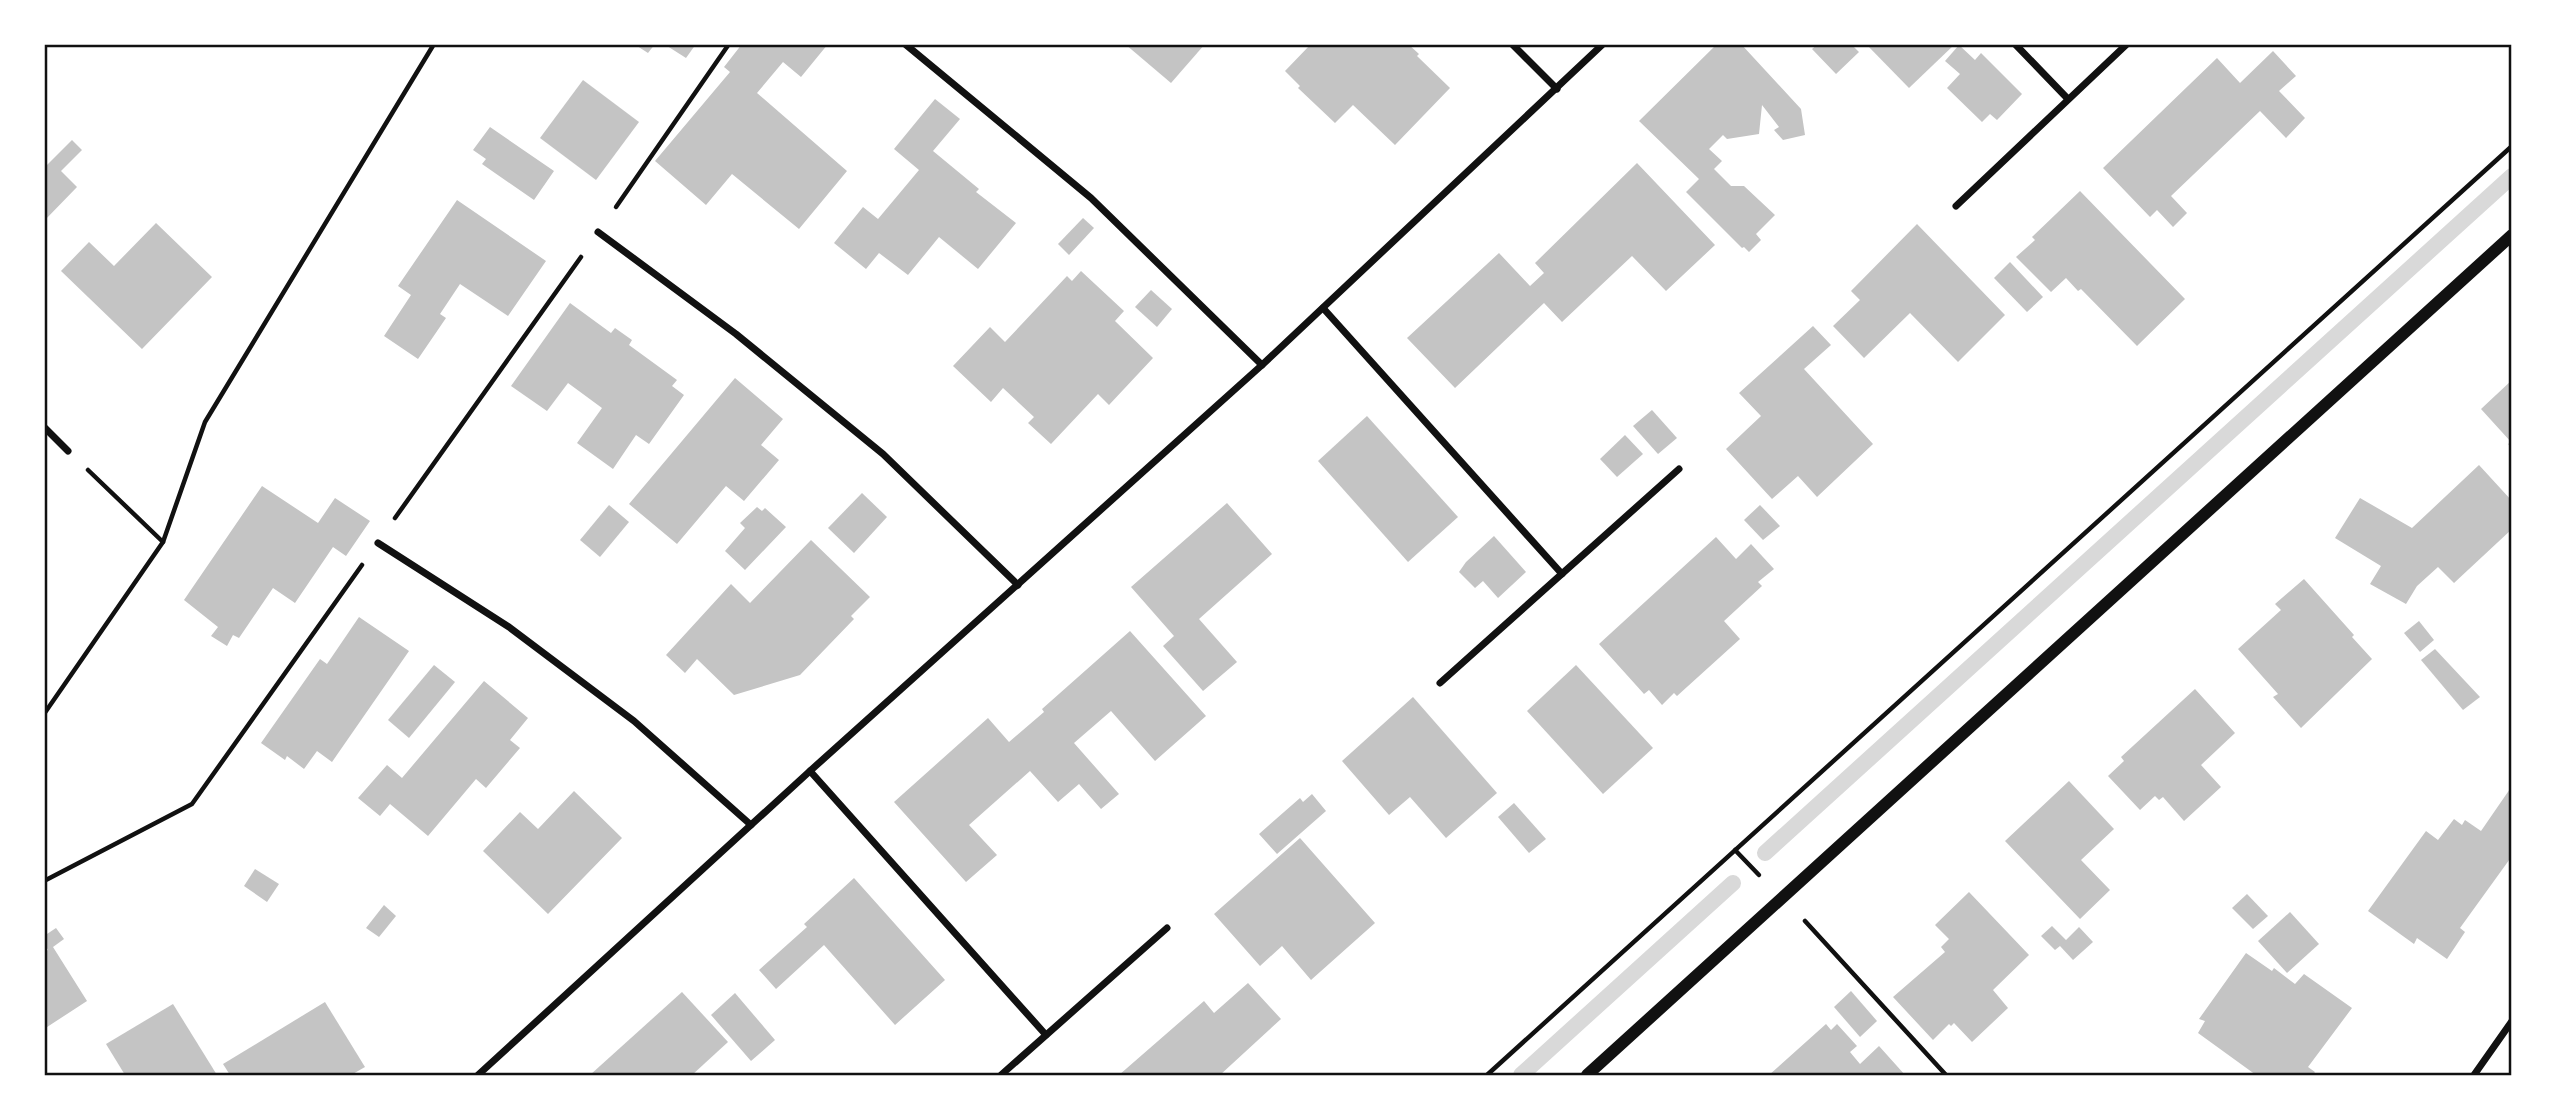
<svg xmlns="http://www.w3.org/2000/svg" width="2556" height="1119" font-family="'Open Sans',sans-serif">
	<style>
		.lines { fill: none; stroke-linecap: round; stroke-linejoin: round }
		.stream { stroke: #d9d9d9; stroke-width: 16 }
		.building { fill: #c4c4c4 }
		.path { stroke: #111; stroke-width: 4.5 }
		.minor { stroke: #111; stroke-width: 7 }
		.tertiary { stroke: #111; stroke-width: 12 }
		.neatline { fill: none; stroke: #111; stroke-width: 2.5 }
	</style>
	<rect width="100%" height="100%" fill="#fff"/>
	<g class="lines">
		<g class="stream">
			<path d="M1765 853 2512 176"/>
			<path d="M1521 1075 1733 883"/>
		</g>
	</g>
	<g class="building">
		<path d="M634 44H655L648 53Z"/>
		<path d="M664 44H696L686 58Z"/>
		<path d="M742 44H828L801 77 783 62 757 93 847 171 799 229 732 174 706 205 655 161 730 72 724 67Z"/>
		<path d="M1125 44H1205L1171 83Z"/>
		<path d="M1311 44H1408L1419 54 1417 56 1450 88 1395 145 1353 105 1335 123 1298 88 1300 86 1285 71Z"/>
		<path d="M1717 44H1741L1801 109 1805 135 1783 140 1774 130 1779 127 1762 105 1759 134 1727 139 1723 135 1709 149 1722 161 1714 169 1731 186H1744L1775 215 1756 234 1761 240 1749 252 1744 247 1742 248 1686 192 1699 179 1639 121Z"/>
		<path d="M1818 44H1856L1853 46 1859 52 1836 74 1812 49Z"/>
		<path d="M1866 44H1955L1909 88Z"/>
		<path d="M1959 45 1975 60 1981 53 2022 94 1997 120 1990 114 1982 122 1947 88 1960 74 1945 61Z"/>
		<path d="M2273 51 2296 76 2279 91 2305 118 2286 138 2260 111 2171 196 2187 213 2173 227 2157 210 2150 217 2103 168 2217 58 2240 83Z"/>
		<path d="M583 80 639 122 596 180 540 138Z"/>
		<path d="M935 99 960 119 933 151 979 189 976 192 1016 223 978 269 939 237 908 275 879 253 866 269 834 243 863 207 878 219 919 170 894 149Z"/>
		<path d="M490 127 554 171 534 200 482 164 486 159 473 150Z"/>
		<path d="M72 140 82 150 61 171 77 187 44 221V168Z"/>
		<path d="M1637 163 1715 245 1666 291 1632 256 1562 322 1544 303 1455 388 1407 338 1499 253 1530 286 1544 273 1535 263Z"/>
		<path d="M2080 191 2185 299 2137 346 2081 289 2078 291 2066 278 2051 292 2016 257 2035 240 2032 237Z"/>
		<path d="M457 200 546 261 508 316 460 284 440 314 446 318 418 359 384 336 411 295 398 286Z"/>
		<path d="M1083 218 1094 228 1069 255 1058 244Z"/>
		<path d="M156 223 212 277 142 349 61 271 89 242 114 266Z"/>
		<path d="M1917 224 2005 315 1958 362 1910 313 1864 358 1833 326 1860 300 1851 291Z"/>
		<path d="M2010 262 2043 297 2027 312 1994 278Z"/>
		<path d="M1081 271 1124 311 1115 321 1153 358 1109 405 1098 394 1051 444 1028 423 1034 417 1003 388 991 402 953 366 990 327 1005 342 1067 276 1072 281Z"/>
		<path d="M1151 290 1172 309 1157 327 1135 307Z"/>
		<path d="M570 303 611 333 615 328 632 340 629 345 677 380 672 386 684 395 649 444 636 435 613 469 577 443 602 408 568 383 547 411 511 386Z"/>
		<path d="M1813 326 1831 345 1804 369 1873 444 1817 497 1798 476 1772 499 1726 449 1761 416 1739 393Z"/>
		<path d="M735 378 783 419 761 445 779 460 744 501 726 486 677 544 629 504Z"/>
		<path d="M2512 380V449L2508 444 2511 442 2481 409Z"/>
		<path d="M1652 410 1677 438 1658 454 1633 426Z"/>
		<path d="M1367 416 1458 517 1408 562 1318 461Z"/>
		<path d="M1625 435 1643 454 1617 477 1600 459Z"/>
		<path d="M2479 465 2512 501V529L2454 583 2438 567 2417 586 2406 604 2370 584 2381 566 2335 538 2360 498 2412 528Z"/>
		<path d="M262 486 318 523 335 498 370 521 346 556 333 547 295 603 273 588 239 638 233 635 227 646 211 636 218 627 184 600Z"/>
		<path d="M862 493 887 517 854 553 828 528Z"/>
		<path d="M1227 503 1272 554 1199 619 1237 662 1203 691 1163 646 1174 636 1131 587Z"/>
		<path d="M609 505 629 522 600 557 580 540Z"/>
		<path d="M1760 505 1780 526 1763 540 1744 520Z"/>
		<path d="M757 507 762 511 765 508 786 527 745 570 725 551 745 528 740 523Z"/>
		<path d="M1494 536 1526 572 1498 598 1483 581 1475 588 1459 572 1466 562Z"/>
		<path d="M1716 537 1736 559 1751 544 1774 569 1758 582 1762 586 1724 621 1740 639 1677 696 1674 693 1662 705 1649 690 1644 694 1599 644Z"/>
		<path d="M811 540 870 597 851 616 854 619 800 675 734 695 697 659 685 673 666 655 731 584 750 603Z"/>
		<path d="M2304 579 2354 635 2352 637 2372 659 2301 728 2273 697 2278 694 2238 649 2281 610 2275 604Z"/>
		<path d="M359 617 409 651 332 762 317 751 304 769 287 756 285 760 261 743 320 659 327 664Z"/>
		<path d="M2419 621 2434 640 2420 652 2404 633Z"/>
		<path d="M1130 631 1206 716 1155 761 1111 711 1074 743 1119 794 1101 809 1079 784 1058 802 1030 771 969 825 997 855 966 882 894 802 988 718 1009 742 1044 712 1042 709Z"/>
		<path d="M2435 649 2480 697 2463 710 2421 660Z"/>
		<path d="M434 665 455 682 409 738 388 720Z"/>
		<path d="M1576 665 1653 748 1603 794 1527 711Z"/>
		<path d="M484 681 528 718 510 740 520 748 486 788 476 779 428 836 390 804 380 816 358 798 387 765 402 778Z"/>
		<path d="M2195 689 2235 733 2201 765 2221 787 2184 821 2163 797 2159 800 2155 796 2140 810 2108 776 2124 761 2121 757Z"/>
		<path d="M1413 697 1497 793 1446 838 1410 797 1389 815 1342 761Z"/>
		<path d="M2069 781 2114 829 2081 860 2110 890 2080 919 2005 841Z"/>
		<path d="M2512 786V856L2460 928 2465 932 2447 959 2417 938 2414 944 2368 911 2426 831 2438 840 2454 819 2462 825 2465 820 2481 831Z"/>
		<path d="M574 791 622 838 548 914 483 851 520 812 538 829Z"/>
		<path d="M1312 794 1326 811 1277 854 1259 834 1300 798 1303 802Z"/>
		<path d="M1514 803 1546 839 1529 853 1498 817Z"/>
		<path d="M1300 838 1375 923 1311 980 1282 946 1260 966 1214 914Z"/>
		<path d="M255 869 279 884 267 902 244 886Z"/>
		<path d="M854 878 945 980 895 1025 824 945 776 989 759 970 807 927 804 924Z"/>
		<path d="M1969 892 2029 955 1993 990 2008 1008 1972 1042 1954 1023 1951 1026 1949 1024 1933 1040 1893 997 1945 952 1941 947 1949 939 1935 925Z"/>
		<path d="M2247 894 2268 916 2253 929 2232 908Z"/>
		<path d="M384 905 396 916 379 937 366 928Z"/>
		<path d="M2290 912 2319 944 2287 973 2258 941Z"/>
		<path d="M2052 926 2066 940 2079 927 2093 942 2073 960 2060 946 2055 950 2041 936Z"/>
		<path d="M56 928 64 939 53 947 87 1001 44 1029V952L48 950 44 943V936Z"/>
		<path d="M2246 953 2272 971 2274 968 2295 984 2304 974 2352 1008 2308 1067 2315 1072 2313 1075H2256L2198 1033 2205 1021 2199 1019Z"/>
		<path d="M1248 983 1281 1019 1220 1075H1119L1204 1001 1214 1013Z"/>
		<path d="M1851 991 1877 1021 1860 1037 1834 1007Z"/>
		<path d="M682 992 728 1042 692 1075H590Z"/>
		<path d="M735 993 775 1040 751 1061 711 1015Z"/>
		<path d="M325 1002 365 1067 351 1075H230L223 1064Z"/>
		<path d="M173 1004 217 1075H125L106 1044Z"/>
		<path d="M1826 1024 1831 1030 1837 1024 1857 1046 1850 1052 1860 1064 1879 1046 1905 1075H1769Z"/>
	</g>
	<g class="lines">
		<g class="path">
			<path d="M616 207 729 44"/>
			<path d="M88 470 163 542"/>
			<path d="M395 518 581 257"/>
			<path d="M44 714 163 542 205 422 434 44"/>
			<path d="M1735 850 1759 875"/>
			<path d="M44 881 192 804 362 565"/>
			<path d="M1805 921 1946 1075"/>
			<path d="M1487 1075 2512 146"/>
		</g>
		<g class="minor">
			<path d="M905 44 1091 198 1262 365"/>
			<path d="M1512 44 1557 89"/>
			<path d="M2015 44 2067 98"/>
			<path d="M1956 206 2127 44"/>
			<path d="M598 232 736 334 883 454 1018 585"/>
			<path d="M1323 308 1562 574"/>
			<path d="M44 427 68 451"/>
			<path d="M378 543 509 627 634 721 751 825"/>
			<path d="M1440 683 1679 469"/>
			<path d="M810 771 1046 1035"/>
			<path d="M478 1075 810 771 1262 365 1603 44"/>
			<path d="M1001 1075 1167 928"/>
			<path d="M2474 1075 2512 1021"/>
		</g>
		<path class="tertiary" d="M1587 1075 2512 235"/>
	</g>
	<rect width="2556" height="1119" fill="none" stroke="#ffffff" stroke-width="91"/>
	<rect x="46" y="46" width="2464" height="1028" class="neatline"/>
</svg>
